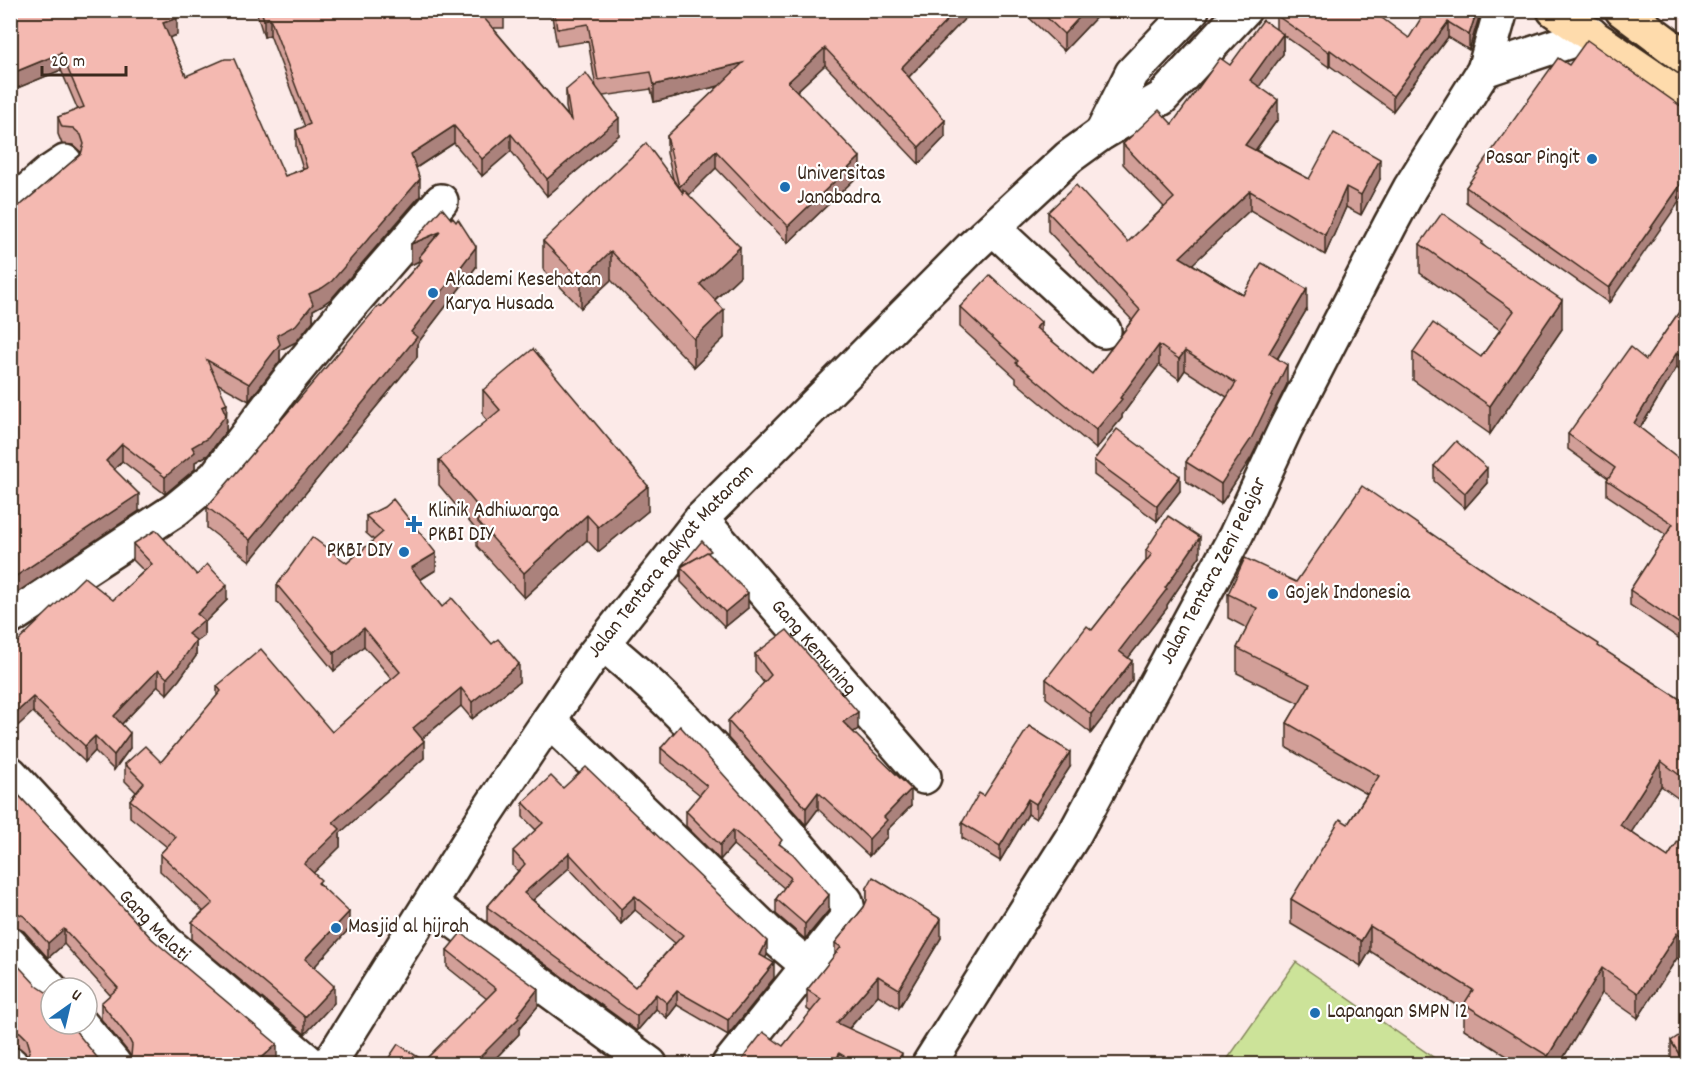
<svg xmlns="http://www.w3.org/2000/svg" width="1697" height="1075" font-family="Dekko,sans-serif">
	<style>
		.green { fill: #cce399; stroke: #84865c; stroke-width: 1.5 }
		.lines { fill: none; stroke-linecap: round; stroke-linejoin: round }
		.minor-casing { stroke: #3b2a1e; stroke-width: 38 }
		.major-casing { stroke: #3b2a1e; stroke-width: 38 }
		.minor { stroke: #fff; stroke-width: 33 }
		.major { stroke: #fedbac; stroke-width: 33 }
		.wall { fill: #d29f98; stroke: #3b2a1e; stroke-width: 1.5; fill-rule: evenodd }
		.shaded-wall { fill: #ab827c; stroke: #3b2a1e; stroke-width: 1.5 }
		.building { fill: #f4b9b1; stroke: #3b2a1e; stroke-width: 1.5; fill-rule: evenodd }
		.poi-dot { fill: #1f6fb2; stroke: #fff; stroke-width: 2 }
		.labels { text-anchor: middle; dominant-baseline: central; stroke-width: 4.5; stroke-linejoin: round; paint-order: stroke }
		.poi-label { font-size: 21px; fill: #3b2a1e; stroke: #fff; text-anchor: start }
		.street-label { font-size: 21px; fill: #3b2a1e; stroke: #fff }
	</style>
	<rect width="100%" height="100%" fill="#fceae8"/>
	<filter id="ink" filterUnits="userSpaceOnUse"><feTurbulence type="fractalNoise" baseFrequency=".0167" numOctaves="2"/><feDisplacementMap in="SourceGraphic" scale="12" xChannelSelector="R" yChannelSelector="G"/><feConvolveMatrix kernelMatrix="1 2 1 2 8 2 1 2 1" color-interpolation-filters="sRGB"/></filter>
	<g filter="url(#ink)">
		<path class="green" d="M1296 962 1443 1064H1224Z"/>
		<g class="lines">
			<g class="minor-casing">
				<g id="minor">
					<path d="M1484 70 1591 34"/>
					<path d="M1102 133 1132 73 1192 10"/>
					<path d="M10 206 47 174 65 162"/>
					<path d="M993 228 1104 331"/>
					<path id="s1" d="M701 519 924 777"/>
					<path d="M10 618 175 510 215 477 287 382 342 315 441 201"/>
					<path d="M603 644C695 718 769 813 846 901L849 915 729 1064"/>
					<path d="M549 720 768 932 807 965"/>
					<path id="s2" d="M10 773 166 942 311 1064"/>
					<path d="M431 904 650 1064"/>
					<path d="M10 944 51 989"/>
					<path d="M81 1024 114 1064"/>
					<path d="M10 1064H11"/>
					<path id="s3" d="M329 1064 486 814 528 751 589 661 701 519 972 247 1069 157 1102 133 1162 98 1244 10"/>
					<path id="s4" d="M929 1064 1075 833 1236 535 1285 429 1390 225 1410 188 1484 70 1501 10"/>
				</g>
			</g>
			<g class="major-casing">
				<g id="major">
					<path d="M1554 10 1686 100"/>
					<path d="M1622 10 1686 58"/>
				</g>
			</g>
			<use href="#minor" class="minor"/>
			<use href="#major" class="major"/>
		</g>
		<g class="wall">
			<path d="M10 10 177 35 169 37 186 76 285 176 303 169 296 147V130L305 127 270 35 264 37 257 14V10H504V28H493L568 116 566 107V90L596 87 588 41 557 46 551 10H973L909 77 945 137 919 164 825 65 797 91 860 174 788 243 716 168 688 195 740 276 715 300 724 338 694 367 611 280 581 308 543 269V241L673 179 667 153V136L719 86 654 102 651 89 603 96 619 135 547 196 511 151 482 176 454 143 416 168 420 196 332 298 322 305 313 310V321L296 342 280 350V361L249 401 217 383 227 421H226V431L208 455 195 462V469L165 494 122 461 114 469 139 511 10 597V207H14L22 204 81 154V152L73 145 62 144 58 134V117L78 110 61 70 15 89 10 78Z"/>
			<path d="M1021 10H1103L1064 51Z"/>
			<path d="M1479 10V17L1469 50 1448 37 1393 111 1330 66 1329 67 1283 35V54L1259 86 1278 119 1256 150 1309 179H1380L1361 215 1346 207 1325 255 1250 210 1192 264 1243 295 1307 309 1278 358 1287 384 1251 458 1221 504 1186 481V462L1227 397 1185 370 1179 379 1159 365 1122 415V418L1096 449 1016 382V378L960 327V307L1041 332 1092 374 1132 320 1048 231V212L1128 242 1164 207 1123 164V144L1172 124 1230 65 1276 30V15L1409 38Z"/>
			<path d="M1569 65 1686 110 1609 303 1466 202V187Z"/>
			<path d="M411 244 476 267 417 344V357L250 561 207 528V507L419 263V261L411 265Z"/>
			<path d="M1420 244 1483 245 1562 329 1490 434 1413 380V352L1481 357 1500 330 1420 273Z"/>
			<path d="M1686 302V374L1677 367 1640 428 1686 464V643L1630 605V590L1666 535 1607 495V480L1608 478 1568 449V434L1646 360Z"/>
			<path d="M483 390 648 511 598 552 587 540 524 598 477 546V531L439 485V460L488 421 483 415Z"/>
			<path d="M1094 460 1180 491 1157 521 1094 475Z"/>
			<path d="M1434 466 1487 483 1465 508 1434 481Z"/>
			<path d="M366 516 436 570 420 580 442 607 519 682 472 719 461 706 422 739 424 758 340 833V847L313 873 349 929 314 967 334 1003 305 1034 192 940V922L203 911 160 871V854L167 847 130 817V800L136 792 125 781V764L161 762 217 696V686L332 732 392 679 364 646 334 671 277 602V585L347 563 374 540 366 533Z"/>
			<path d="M133 544 197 575 227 600 204 623V636L196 642V656L179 680 167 694 158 686 122 724 130 748 114 770 95 751 85 762 33 712 10 649 113 600 144 571 133 560Z"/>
			<path d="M1146 550 1200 556 1167 605V608L1128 658 1132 680 1091 733 1046 698V679L1092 630 1146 561Z"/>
			<path d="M711 556 748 608 725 627 681 582V576H680V569Z"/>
			<path d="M1296 582 1505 584 1599 647 1686 703V804L1661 786 1631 832 1668 857 1686 829V964L1677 958 1638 1018 1602 993 1559 1065H1521L1464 1029V1010L1370 951 1361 966 1291 924V899L1348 824 1367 794 1287 748V723L1299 703 1237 673V648L1247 628 1228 618V594Z"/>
			<path d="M755 654 858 729 853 732 911 806 887 830V837L869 856 818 809 806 825 728 738V721L764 683 755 671Z"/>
			<path d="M661 748 782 846 829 910 805 939 776 914V899L784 888 733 845 720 860 686 826V811L700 795 661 763Z"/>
			<path d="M1070 767 1036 819 1028 814 1000 861 962 838V823L984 796Z"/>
			<path d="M10 786 152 939 277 1060 271 1065H123L131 1057 128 1052 101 1019V1003L110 995 64 944 48 958 24 931 13 926V922L10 920Z"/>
			<path d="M563 788 767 955 765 958 774 978 728 1035 677 1005 667 1018 656 1009 637 1031 487 922V907L518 871 513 866V851L536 830 523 817V802ZM569 868 621 924 635 910 675 943 635 987 533 900Z"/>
			<path d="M867 888 941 938 899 1008 878 995 849 1029 902 1065H739L783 1046 811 1012 807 1009V990L835 955V943L864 907 867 901Z"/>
			<path d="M447 950 538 1006 519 1029V1034L489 1065H384L424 1061 487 999 447 967Z"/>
			<path d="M10 957 51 1024 100 1061 27 1057V1054L20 1048 10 1046Z"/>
			<path d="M1671 1041 1686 1065H1672L1671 1063Z"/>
		</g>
		<g class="shaded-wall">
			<path d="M957 10H973L901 85V68Z"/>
			<path d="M1086 10H1103L1064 51V34Z"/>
			<path d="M1477 10H1479V17L1469 50V35Z"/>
			<path d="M177 18V35L163 40V23Z"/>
			<path d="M270 18V35L264 37V20Z"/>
			<path d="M1448 22V37L1393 111V96Z"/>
			<path d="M1283 34V54L1250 99V80Z"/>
			<path d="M825 48V65L788 99V82Z"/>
			<path d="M1330 50V66L1329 67V52Z"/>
			<path d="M61 53V70L15 89V72Z"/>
			<path d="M743 63V80L654 102V85Z"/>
			<path d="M1278 100V119L1245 164V145Z"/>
			<path d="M619 118V135L547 196V179Z"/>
			<path d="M945 120V137L919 164V147Z"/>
			<path d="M454 126V143L411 171V154Z"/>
			<path d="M511 134V151L482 176V159Z"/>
			<path d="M716 151V168L683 201 679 187Z"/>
			<path d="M860 157V174L788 243V226Z"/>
			<path d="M1380 159V179L1361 215V195Z"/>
			<path d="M1686 177V192L1609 303V288Z"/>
			<path d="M420 179V196L332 298 322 305 313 310V321L296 342 280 350V361L249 401V384L277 335 309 294Z"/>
			<path d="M1346 187V207L1325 255V235Z"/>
			<path d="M1250 191V210L1180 276V257Z"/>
			<path d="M440 232 419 257V261L411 265V244Z"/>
			<path d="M476 247V267L417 344V357L250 561V540Z"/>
			<path d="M740 247V276L700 313V284Z"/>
			<path d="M611 251V280L581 308V280Z"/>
			<path d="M1307 289V309L1269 372V353Z"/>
			<path d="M1562 300V329L1490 434V406Z"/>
			<path d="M724 310V338L694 367V339Z"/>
			<path d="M1041 322V342L1036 328Z"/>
			<path d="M1159 345V365L1122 415V418L1096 449V430Z"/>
			<path d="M1185 351V370L1179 379V359Z"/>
			<path d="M1677 352V367L1634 438V423Z"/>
			<path d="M1287 365V384L1251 458 1221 504V484Z"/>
			<path d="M227 404 226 431 208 455 195 462V469L165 494V477L192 447 222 406Z"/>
			<path d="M122 444V461L106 478V461Z"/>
			<path d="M1487 468V483L1465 508V493Z"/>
			<path d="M1180 476V491L1157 521V506Z"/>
			<path d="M648 486V511L598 552V527Z"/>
			<path d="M139 494V511L10 597V580Z"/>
			<path d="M587 515V540L524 598V573Z"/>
			<path d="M1200 537V556L1167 605V608L1119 670V651L1165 588Z"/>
			<path d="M436 553V570L411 585V568Z"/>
			<path d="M681 568V576H680V569Z"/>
			<path d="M227 585V600L204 623V636L196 642V656L179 680 167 694V678L197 614Z"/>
			<path d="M748 593V608L725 627V612Z"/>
			<path d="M364 628V646L334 671V653Z"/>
			<path d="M1132 661V680L1091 733V714Z"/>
			<path d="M519 664V682L472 719V702Z"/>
			<path d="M158 670V686L114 732V716Z"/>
			<path d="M461 688V706L413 746V728Z"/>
			<path d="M33 697V712L10 733V718Z"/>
			<path d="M858 712V729L843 739V722Z"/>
			<path d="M130 733V748L114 770V755Z"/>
			<path d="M95 736V751L85 762V746Z"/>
			<path d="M424 741V758L340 833V847L304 882V864L333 822Z"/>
			<path d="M1070 752V767L1036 819V804Z"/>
			<path d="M1661 761V786L1620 850V825Z"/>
			<path d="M911 789V806L887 830V837L869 856V839L884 817Z"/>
			<path d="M818 792V809L806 825V808Z"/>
			<path d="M1028 799V814L1000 861V846Z"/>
			<path d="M733 830V845L720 860V845Z"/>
			<path d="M569 853V868L524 908V893Z"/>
			<path d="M829 895V910L805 939V924Z"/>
			<path d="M635 896V910L621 924V909Z"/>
			<path d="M349 912V929L305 977V959Z"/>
			<path d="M941 919V938L899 1008V989Z"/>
			<path d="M1370 926V951L1361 966V941Z"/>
			<path d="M64 929V944L48 958V943Z"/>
			<path d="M1677 933V958L1638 1018V993Z"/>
			<path d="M767 941V955L760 970V955Z"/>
			<path d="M774 963V978L728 1035V1020Z"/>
			<path d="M1602 968V993L1559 1065H1548V1056Z"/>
			<path d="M878 976V995L837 1042V1023Z"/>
			<path d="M334 986V1003L305 1034V1017Z"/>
			<path d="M538 989V1006L519 1029V1034L489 1065H474V1063L517 1016Z"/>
			<path d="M677 991V1005L667 1018V1003Z"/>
			<path d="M656 994V1009L637 1031V1016Z"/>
			<path d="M10 1030H12V1045L10 1046Z"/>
			<path d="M277 1044V1060L271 1065H254Z"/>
			<path d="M839 1053V1065H835Z"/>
			<path d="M902 1053V1065H896Z"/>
		</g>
		<g class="building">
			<path d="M10 10H174L177 18 163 23 186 76 225 59H234L285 176 307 168 296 130 310 124 270 18 264 20 261 10H504L478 11 571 120 566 90 586 73 619 118 547 179 511 134 482 159 454 126 411 154 420 179 332 281 322 288 309 294 313 304 296 325 277 335 280 344 249 384 207 360 227 404 222 406 226 415 208 438 192 447 195 452 165 477 122 444 106 461 139 494 10 580V207H14L22 204 81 154 84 144 81 135 73 128 62 127 58 117 84 107 61 53 15 72 10 62Z"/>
			<path d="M554 10H957L901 68 945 120 919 147 825 48 788 82 860 157 788 226 716 151 679 187 667 136 743 63 654 85 651 72 598 80 588 24 557 29Z"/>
			<path d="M1039 10H1086L1064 34Z"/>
			<path d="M1279 10H1371L1409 38 1426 10H1477L1469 35 1448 22 1393 96 1330 50 1329 52 1276 15Z"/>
			<path d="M1263 20 1283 34 1250 80 1278 100 1245 145 1309 179 1334 133 1380 159 1361 195 1346 187 1325 235 1250 191 1180 257 1243 295 1262 263 1307 289 1269 353 1287 365 1251 439 1221 484 1186 462 1236 383 1185 351 1179 359 1159 345 1120 398 1122 399 1096 430 1016 363 1018 361 960 307 990 275 1041 322 1036 328 1092 374 1140 310 1048 212 1076 185 1128 242 1174 198 1123 144 1159 110 1172 124 1220 58 1230 65Z"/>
			<path d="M1587 40 1686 110V177L1609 288 1466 187 1558 58 1569 65Z"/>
			<path d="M646 143 683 193V189L740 247 700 284 724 310 694 339 611 251 581 280 543 241Z"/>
			<path d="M442 208 451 219 452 217 456 222 458 219 476 247 411 332 417 337 250 540 207 507 379 305 381 307 422 260 419 257 440 232 411 244Z"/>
			<path d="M1442 213 1483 242 1481 244 1562 300 1490 406 1413 352 1433 323 1481 357 1514 311 1420 244Z"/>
			<path d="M1686 302V359L1677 352 1634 423 1686 464V628L1630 590 1673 524 1607 480 1615 468 1568 434 1630 347 1646 360Z"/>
			<path d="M533 349 648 486 598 527 587 515 524 573 477 521 484 514 439 460 500 410 483 390Z"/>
			<path d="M1117 429 1180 476 1157 506 1094 460Z"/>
			<path d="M1456 441 1487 468 1465 493 1434 466Z"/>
			<path d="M1362 486 1505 584 1599 644 1598 646 1686 703V780L1661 761 1620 825 1668 857 1686 829V940L1677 933 1638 993 1602 968 1548 1056 1464 1004 1473 990 1370 926 1361 941 1291 899 1340 819 1348 824 1379 776 1287 723 1310 684 1237 648 1257 608 1228 594 1245 558 1296 582Z"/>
			<path d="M393 499 436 553 411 568 442 607 452 598 492 644 498 639 519 664 472 702 461 688 413 728 424 741 333 822 340 829 304 864 321 880 318 883 349 912 305 959 334 986 305 1017 192 922 213 903 160 854 176 837 130 800 144 783 125 764 145 746 161 762 221 691 217 686 261 649 332 732 400 672 364 628 334 653 277 585 312 537 347 563 383 532 366 516 384 507Z"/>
			<path d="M1168 516 1200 537 1165 588 1167 589 1119 651 1132 661 1091 714 1046 679 1087 626 1092 630 1152 554 1146 550Z"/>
			<path d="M156 530 197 575 207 564 227 585 197 614 204 620 188 634 196 640 179 665 167 678 158 670 114 716 130 733 114 755 95 736 85 746 33 697 10 718V649L84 577 113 600 152 564 133 544Z"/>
			<path d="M702 541 711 551 681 566Z"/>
			<path d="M707 552 748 593 725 612 681 567Z"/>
			<path d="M787 630 858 712 843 722 911 789 884 817 887 820 869 839 818 792 806 808 728 721 771 675 755 654Z"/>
			<path d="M680 726 782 840 779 844 793 854 829 895 805 924 776 899 791 878 733 830 720 845 686 811 707 786 661 748Z"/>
			<path d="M1029 726 1070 752 1036 804 1028 799 1000 846 962 823 979 793 984 796Z"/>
			<path d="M586 767 767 941 760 955 774 963 728 1020 677 991 667 1003 656 994 637 1016 487 907 525 864 513 851 543 823 523 802 551 776 563 788ZM569 853 621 909 635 896 683 935 635 987 524 893Z"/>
			<path d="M10 786 152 939 277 1044 254 1065H123L125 1063 131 1056 132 1045 128 1037 101 1003 118 988 64 929 48 943 24 916 13 911 15 909 10 904Z"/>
			<path d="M873 877 941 919 899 989 878 976 837 1023 902 1053 896 1065H859L839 1053 835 1065H739L746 1054 763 1032 783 1046 821 999 807 990 841 947 835 943 864 907 867 900V888Z"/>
			<path d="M461 933 538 989 517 1016 519 1018 474 1063 476 1065H384L398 1044 424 1061 496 989 447 950Z"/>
			<path d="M10 957 37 986 46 992 51 991V1024H70L100 1061 105 1065H21L27 1057 30 1049 27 1039 20 1032 10 1030Z"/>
			<path d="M1686 1031V1065L1671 1041Z"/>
		</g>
	</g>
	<g class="poi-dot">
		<circle cx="1592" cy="159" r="6"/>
		<circle cx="785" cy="187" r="6"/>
		<circle cx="433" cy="293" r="6"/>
		<path d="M411 515h6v6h6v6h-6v6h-6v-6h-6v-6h6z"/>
		<circle cx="404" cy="552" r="6"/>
		<circle cx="1273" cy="594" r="6"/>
		<circle cx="336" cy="928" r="6"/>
		<circle cx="1315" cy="1013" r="6"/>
	</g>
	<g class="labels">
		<g class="poi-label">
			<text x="1580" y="159" text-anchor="end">Pasar Pingit</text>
			<text x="797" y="175">Universitas<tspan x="797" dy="24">Janabadra</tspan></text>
			<text x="445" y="281">Akademi Kesehatan<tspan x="445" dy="24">Karya Husada</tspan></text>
			<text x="428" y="512">Klinik Adhiwarga<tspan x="428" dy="24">PKBI DIY</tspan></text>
			<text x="392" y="552" text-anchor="end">PKBI DIY</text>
			<text x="1285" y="594">Gojek Indonesia</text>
			<text x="348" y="928">Masjid al hijrah</text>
			<text x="1327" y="1013">Lapangan SMPN 12</text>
		</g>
		<g class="street-label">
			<text stroke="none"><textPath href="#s3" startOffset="609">Jalan Tentara Rakyat Mataram</textPath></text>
			<text stroke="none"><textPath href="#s4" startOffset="570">Jalan Tentara Zeni Pelajar</textPath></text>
			<text stroke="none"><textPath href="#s1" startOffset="171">Gang Kemuning</textPath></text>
			<text stroke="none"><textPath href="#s2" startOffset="210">Gang Melati</textPath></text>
		</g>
	</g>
	<rect width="1697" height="1075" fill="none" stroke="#fff" stroke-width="36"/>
	<rect x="18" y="18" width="1661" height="1039" fill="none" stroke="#3b2a1e" stroke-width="2" filter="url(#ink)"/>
	<g transform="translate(69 1006) rotate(34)"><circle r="28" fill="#ffffff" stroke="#b1aaa5" stroke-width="1.5"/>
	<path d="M0-4.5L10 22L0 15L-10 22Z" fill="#1f6fb2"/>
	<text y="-9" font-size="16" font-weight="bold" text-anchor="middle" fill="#3b2a1e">U</text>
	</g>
	<path d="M42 66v9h84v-9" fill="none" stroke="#3b2a1e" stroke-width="3"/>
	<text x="51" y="66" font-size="18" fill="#3b2a1e" stroke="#ffffff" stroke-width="4.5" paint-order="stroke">20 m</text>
</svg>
